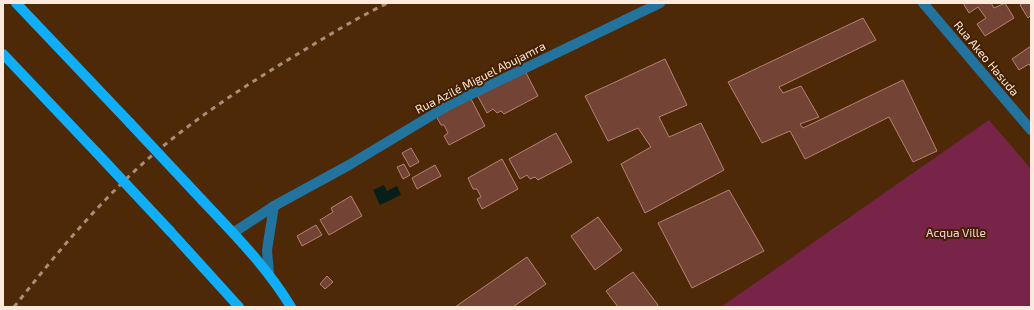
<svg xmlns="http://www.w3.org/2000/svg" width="1034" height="310" font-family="'Exo 2',sans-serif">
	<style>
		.green { fill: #772448 }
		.water { fill: #061f1a }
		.building { fill: #734436; stroke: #b78272 }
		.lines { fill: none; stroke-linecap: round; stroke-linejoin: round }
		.minor { stroke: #22749f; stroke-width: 10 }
		.primary { stroke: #0faef6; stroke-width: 10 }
		.rail { stroke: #a98e77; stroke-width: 3; stroke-dasharray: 5 5; stroke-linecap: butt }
		.primary-bridge { stroke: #0faef6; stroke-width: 10 }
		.labels { text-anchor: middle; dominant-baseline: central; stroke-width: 4; stroke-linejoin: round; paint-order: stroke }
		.street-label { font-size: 12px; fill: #fdeadc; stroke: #431f00 }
		.park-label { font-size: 12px; fill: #f3d2dc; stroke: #431f00 }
	</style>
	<rect width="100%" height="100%" fill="#4e2908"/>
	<path class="green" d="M989 120 1031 169V307H721Z"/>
	<path class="water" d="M384 185 387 191 397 186 401 195 380 205 373 190Z"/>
	<g class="building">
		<path d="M963 3H991L994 8 1005 3 1014 18 985 36 977 24 986 18 978 7 969 13Z"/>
		<path d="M1023 3H1031V15L1028 18 1020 5Z"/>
		<path d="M863 18 876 40 779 87 783 93 801 86 819 117 800 124 803 128 903 80 937 151 913 162 889 117 805 159 790 131 762 143 728 82Z"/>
		<path d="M1031 46V67L1029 64 1019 70 1012 59Z"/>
		<path d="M665 59 687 105 659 117 669 137 701 123 724 170 645 213 621 164 651 147 638 128 608 141 585 96Z"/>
		<path d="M523 67 538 96 504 114 501 111 497 113 493 109 487 113 476 93Z"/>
		<path d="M469 95 485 126 449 145 444 136 448 133 444 125H441L435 114Z"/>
		<path d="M556 133 572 162 538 180 535 177 530 179 527 175 520 179 509 159Z"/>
		<path d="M411 148 419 162 410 167 402 153Z"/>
		<path d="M502 159 518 189 482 209 477 199 481 197 477 189H473L468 178Z"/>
		<path d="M404 164 410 175 403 179 397 167Z"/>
		<path d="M435 165 441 176 417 189 412 178Z"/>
		<path d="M729 190 764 251 692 288 658 223Z"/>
		<path d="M351 196 362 216 329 235 320 220 333 212 331 208Z"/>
		<path d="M598 217 622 250 595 270 571 236Z"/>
		<path d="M316 225 322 235 302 246 297 236Z"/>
		<path d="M527 257 546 284 513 307H455Z"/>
		<path d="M633 272 658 305 656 307H618L606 291Z"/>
		<path d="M327 276 333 282 325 289 320 284Z"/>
	</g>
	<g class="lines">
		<g class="minor">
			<path d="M923 3 1031 130"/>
			<path d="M233 233 274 206 349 165 449 105 660 3"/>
			<path d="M269 274 267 250 274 206"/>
		</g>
		<g class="primary">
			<path d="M16 3 130 123"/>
			<path d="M3 54 96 152"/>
			<path d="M202 200C234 234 267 267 291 307"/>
			<path d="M170 231 239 307"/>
		</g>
		<path class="rail" d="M14 307C46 267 78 227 115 190 166 138 228 96 291 58 323 39 354 19 388 3"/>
		<g class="primary-bridge">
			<path d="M130 123 202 200"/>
			<path d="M96 152 170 231"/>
		</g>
	</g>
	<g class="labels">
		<g class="street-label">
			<text transform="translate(987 58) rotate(50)">Rua Akeo Hasuda</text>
			<text transform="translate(480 77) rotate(-27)">Rua Azilé Miguel Abujamra</text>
		</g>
		<g class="park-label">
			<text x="956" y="232">Acqua Ville</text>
		</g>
	</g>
	<rect width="1034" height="310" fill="none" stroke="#fdeadc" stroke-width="8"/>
</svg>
